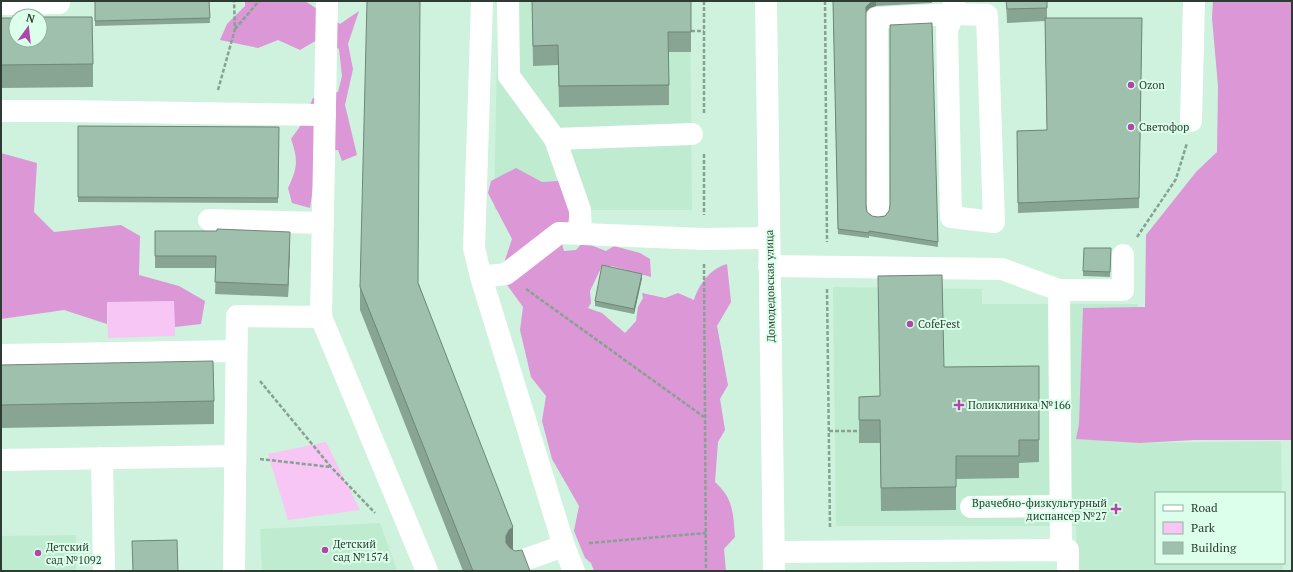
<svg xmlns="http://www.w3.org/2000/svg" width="1293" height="572" font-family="'PT Serif',serif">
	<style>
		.built { fill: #bfebd1 }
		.green { fill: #f8c6f4 }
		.forest { fill: #db97d6 }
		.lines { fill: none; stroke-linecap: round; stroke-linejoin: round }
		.path { stroke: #87a192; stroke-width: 2.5; stroke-dasharray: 4 2; stroke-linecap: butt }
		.minor { stroke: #fff; stroke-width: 22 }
		.wall { fill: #88a594 }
		.shaded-wall { fill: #6f8678 }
		.building { fill: #9ec0ac; stroke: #6f8678 }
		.poi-dot { fill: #ae47aa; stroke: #dbffea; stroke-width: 1.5 }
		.labels { text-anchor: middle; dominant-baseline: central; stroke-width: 4; stroke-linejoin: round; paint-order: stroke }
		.poi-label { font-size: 11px; fill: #2d3b33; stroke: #dbffea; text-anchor: start }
		.street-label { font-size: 11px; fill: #2d3b33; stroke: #dbffea }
	</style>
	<rect width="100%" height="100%" fill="#cef2dd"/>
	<g class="built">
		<path d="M498 1H690L692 210H494Z"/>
		<path d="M833 287 982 289V304H1138L1140 443 1281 441 1282 493H1156V563H1283V571H1077L1076 526H836Z"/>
		<path d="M380 523 397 571H262L260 529Z"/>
		<path d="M76 535V571H1V536Z"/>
	</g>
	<g class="green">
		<path d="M175 301V336L108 338 107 302Z"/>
		<path d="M326 442 360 510 288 520 268 454Z"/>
	</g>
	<g class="forest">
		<path d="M245 1H305L340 24 359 11 348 44 353 69 345 105 357 155 342 161 338 150 313 152 315 173 310 208 292 203 288 188C298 168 298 159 291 139L301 125 313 98 338 92 342 76 339 49 317 40 300 50 278 40 258 48 220 40 227 24 245 6Z"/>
		<path d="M1213 1H1291L1292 440H1194L1140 443 1076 439 1079 424 1083 308 1145 307 1146 235 1196 172 1217 152 1218 86 1212 18Z"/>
		<path d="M1 153 37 163 34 212 54 232 121 225 140 236 139 275 179 286 205 301 201 324 175 327 174 301 107 302V324L64 310 1 319Z"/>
		<path d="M516 168 542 182 559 181C566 194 571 203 569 218 567 233 558 232 564 251L576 250 583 242 606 251 614 246 640 253 650 259 651 277 612 266H602L590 291 591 303 588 308 602 313 625 333 636 321 638 307 643 298 642 293 665 298 678 293 694 300C699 284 710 269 727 264L731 302 717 326 728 385 720 399 725 430 718 442 715 482C734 499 733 514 735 537L724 549 726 571H594L591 563 585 558 574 531 579 506 552 459 542 421 546 396 531 377 520 330 523 307 500 275 512 239 488 193 491 181Z"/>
	</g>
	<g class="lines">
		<g class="path">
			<path d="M704 1V115"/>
			<path d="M825 1 827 242"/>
			<path d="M235 29 259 1"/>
			<path d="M691 31H704"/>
			<path d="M218 90 235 29 234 1"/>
			<path d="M704 154V215"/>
			<path d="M1137 237 1176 179 1187 143"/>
			<path d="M704 264 706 571"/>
			<path d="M526 289 704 417"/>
			<path d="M827 289 830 528"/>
			<path d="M260 381 331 467 375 513"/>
			<path d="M829 431H859"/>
			<path d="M260 459 331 467"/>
			<path d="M589 543 706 533"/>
		</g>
		<g class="minor">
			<path d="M482 1 474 248 481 277 564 546 574 571"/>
			<path d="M508 1 509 76 555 139 580 210 581 233"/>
			<path d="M766 1 774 571"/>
			<path d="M1 4 59 3V1"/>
			<path d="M954 14 987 15 994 222 951 217 947 29Z"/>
			<path d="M1 111H62L325 115"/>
			<path d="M1191 121 1194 1"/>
			<path d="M555 139 692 134"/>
			<path d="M878 210 877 18 954 14V2"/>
			<path d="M209 220 323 223"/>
			<path d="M769 266 1002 269 1059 290 1061 550"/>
			<path d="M481 277 506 274 559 233 704 239 768 238"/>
			<path d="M1059 290H1123V255"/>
			<path d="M321 317 427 571"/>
			<path d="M1 355 236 351"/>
			<path d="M102 458 104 571"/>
			<path d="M1 460 235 456"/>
			<path d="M971 507 1060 506"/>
			<path d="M774 552 1068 550V571"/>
			<path d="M518 562 564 546"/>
			<path d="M234 571 237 316 321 317 327 1"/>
		</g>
	</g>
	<g class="wall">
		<path d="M95 1H209L210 23 95 26Z"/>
		<path d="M532 1 691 32V52H669V105L559 107 558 65 533 66Z"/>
		<path d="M833 1H932V3L876 6 870 8 866 12V205L867 212 872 216 878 217 885 216 889 211 932 23 938 247 869 236V238L838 234Z"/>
		<path d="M1006 1H1047V18H1142L1139 208 1018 213 1017 131 1047 130 1045 21 1007 23Z"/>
		<path d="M1 18 93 64V87L1 88Z"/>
		<path d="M78 126 279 127 278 203 78 202Z"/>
		<path d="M155 231 290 245 288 297 215 294 216 268H155Z"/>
		<path d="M1111 248 1110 277 1083 276V271Z"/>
		<path d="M642 278 634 314 595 306V301Z"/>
		<path d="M419 284 513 550 530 571H463L360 310V287Z"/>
		<path d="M1 365 214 401V424L1 428Z"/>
		<path d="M1039 366V462L1019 463V478L956 479V510L881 511 880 443H859V397L879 396 944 367Z"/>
	</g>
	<g class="shaded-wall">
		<path d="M875 1H876V6L870 8 866 12V7L870 3Z"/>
		<path d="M290 232V245L288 297V285Z"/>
		<path d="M642 274V278L634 314V309Z"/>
		<path d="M513 527V551L506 559V536L509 530Z"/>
	</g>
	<g class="building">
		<path d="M95 1H209L210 18 95 21Z"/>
		<path d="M367 1H420L418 283 513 527 509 530 506 536V543L510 548 515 551 522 550 530 571H473L360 287Z"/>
		<path d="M532 1H691V32H668L669 85 559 86 558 45 533 46Z"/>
		<path d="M833 1H875L870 3 866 7V205L867 212 872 216 878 217 885 216 889 211 890 205V25L932 23 938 242 869 231V233L838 229Z"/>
		<path d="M1006 1H1047V8L1007 9Z"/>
		<path d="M40 17H92L93 64 1 65V18H16V40H40Z"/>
		<path d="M1045 18H1142L1139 198 1018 203 1017 131 1047 130Z"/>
		<path d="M78 126 279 127 278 198 78 197Z"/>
		<path d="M217 229 290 232 288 285 215 282 216 256H155V231H217Z"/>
		<path d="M1084 248H1111L1110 272 1083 271Z"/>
		<path d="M602 265 642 274 634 309 595 301Z"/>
		<path d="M942 275 944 367 1039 366V440H1019V456H956V487L881 488 880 420H859V397L880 396 878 276Z"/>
		<path d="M213 361 214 401 1 405V365Z"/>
		<path d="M177 540 178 571H133L132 541Z"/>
	</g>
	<g class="poi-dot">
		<circle cx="1131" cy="85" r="4"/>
		<circle cx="1131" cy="127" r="4"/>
		<circle cx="910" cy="324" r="4"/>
		<path d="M957 399h4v4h4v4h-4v4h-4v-4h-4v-4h4z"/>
		<path d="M1114 503h4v4h4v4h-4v4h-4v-4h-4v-4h4z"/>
		<circle cx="325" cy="550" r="4"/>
		<circle cx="38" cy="553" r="4"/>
	</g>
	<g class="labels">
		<g class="poi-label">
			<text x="1139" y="85">Ozon</text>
			<text x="1139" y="127">Светофор</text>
			<text x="918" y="324">CofeFest</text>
			<text x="968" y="405">Поликлиника №166</text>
			<text x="1107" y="503" text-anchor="end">Врачебно-физкультурный<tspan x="1107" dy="13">диспансер №27</tspan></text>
			<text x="333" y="544">Детский<tspan x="333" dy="13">сад №1574</tspan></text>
			<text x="46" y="547">Детский<tspan x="46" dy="13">сад №1092</tspan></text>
		</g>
		<g class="street-label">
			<text transform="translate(770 286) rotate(-91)">Домодедовская улица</text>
		</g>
	</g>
	<rect width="1293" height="572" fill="none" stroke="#2d3b33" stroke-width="4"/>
	<rect x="1155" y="492" width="130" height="72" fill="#dbffea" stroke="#95b1a1"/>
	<rect x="1163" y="505" width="20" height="6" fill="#ffffff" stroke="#95b1a1"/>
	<text x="1191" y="512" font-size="12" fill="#2d3b33">Road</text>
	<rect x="1163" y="522" width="20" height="12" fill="#f8c6f4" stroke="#95b1a1"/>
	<text x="1191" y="532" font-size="12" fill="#2d3b33">Park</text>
	<rect x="1163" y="542" width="20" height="12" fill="#9ec0ac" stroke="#95b1a1"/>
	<text x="1191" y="552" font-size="12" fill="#2d3b33">Building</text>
	<g transform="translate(28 28) rotate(15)"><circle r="19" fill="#dbffea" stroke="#95b1a1"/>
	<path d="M0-3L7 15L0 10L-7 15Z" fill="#ae47aa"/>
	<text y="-6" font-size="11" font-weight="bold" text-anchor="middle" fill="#2d3b33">N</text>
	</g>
</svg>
